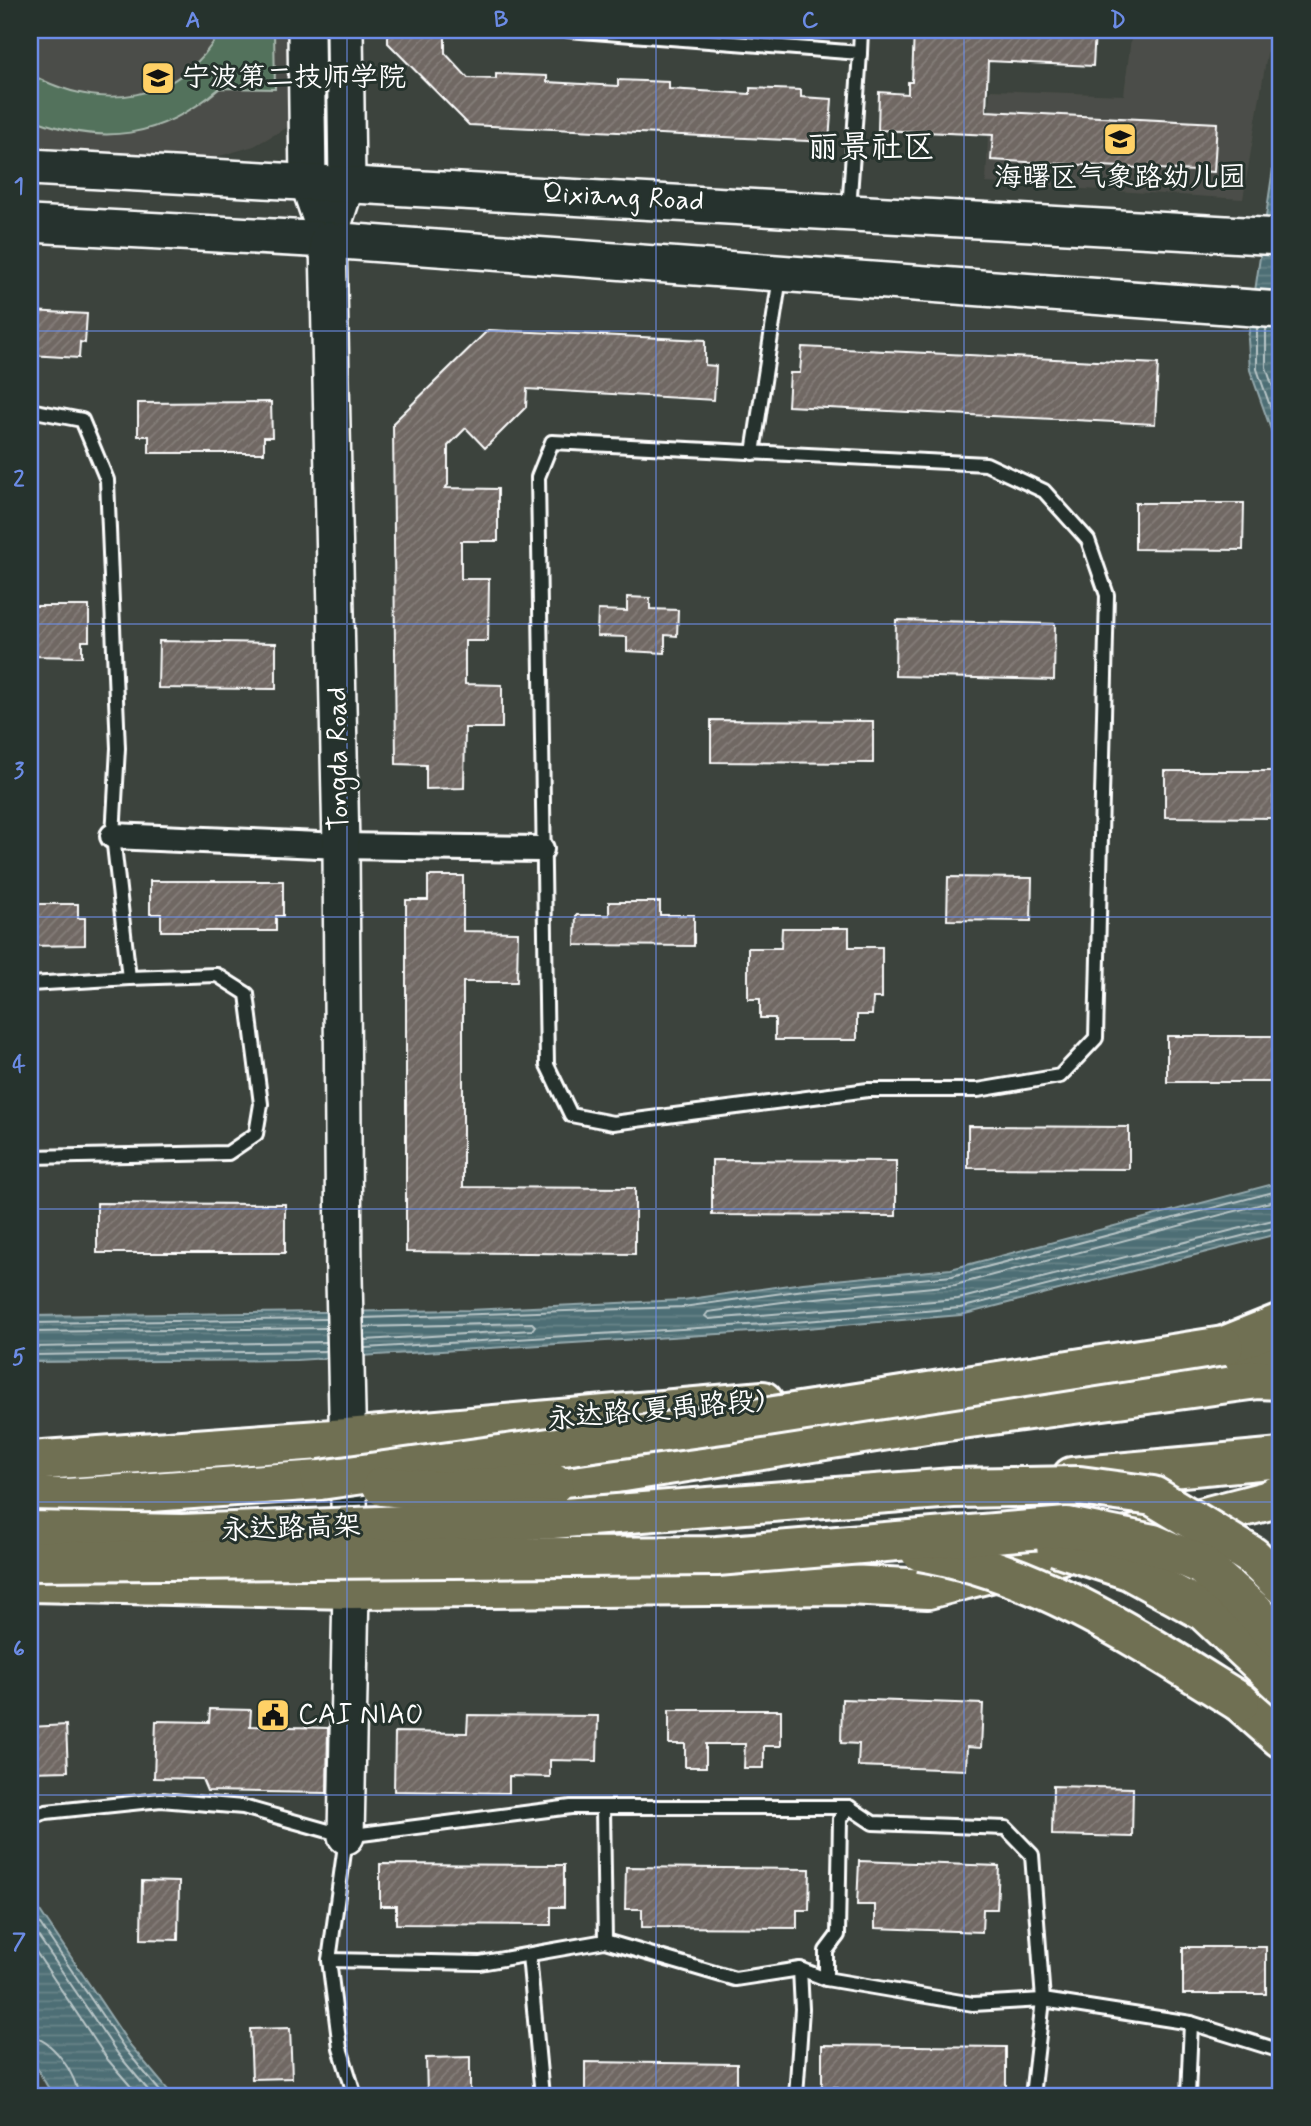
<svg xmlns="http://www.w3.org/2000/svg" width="1311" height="2126" font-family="Mynerve,'LXGW WenKai TC',sans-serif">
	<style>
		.built { fill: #4c4e48 }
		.grass { fill: #53725c; stroke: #a9b8ae; stroke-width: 2 }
		.water { fill: url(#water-rules); stroke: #94a8ac; stroke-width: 2 }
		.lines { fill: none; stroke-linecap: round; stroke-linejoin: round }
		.shore { stroke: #b8c5c7; stroke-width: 2 }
		.building { fill: url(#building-hatch); stroke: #fff; stroke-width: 2 }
		.lane-casing { stroke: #fff; stroke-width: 18 }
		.street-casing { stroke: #fff; stroke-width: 30 }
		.secondary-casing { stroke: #fff; stroke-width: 40 }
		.primary-casing { stroke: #fff; stroke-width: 44 }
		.highway-casing { stroke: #fff; stroke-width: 44 }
		.lane { stroke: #26332d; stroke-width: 12 }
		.street { stroke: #26332d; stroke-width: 24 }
		.secondary { stroke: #26332d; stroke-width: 35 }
		.primary { stroke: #706f52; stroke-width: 38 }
		.highway { stroke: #706f52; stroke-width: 38 }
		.highway-bridge-casing { stroke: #fff; stroke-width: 44; stroke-linecap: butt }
		.highway-bridge { stroke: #706f52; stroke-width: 38 }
		.grid { fill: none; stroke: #6c8ce6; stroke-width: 2; stroke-opacity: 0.55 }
		.labels { text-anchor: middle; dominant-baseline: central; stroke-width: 6; stroke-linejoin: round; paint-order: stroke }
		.poi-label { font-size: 28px; fill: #fff; stroke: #26332d; text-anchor: start }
		.street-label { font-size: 28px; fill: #fff; stroke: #26332d }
		.quarter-label { font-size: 32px; fill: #fff; stroke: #26332d }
		.neatline { fill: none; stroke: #6c8ce6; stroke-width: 2.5 }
		.grid-label { font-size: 23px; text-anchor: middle; font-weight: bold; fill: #6c8ce6 }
	</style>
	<defs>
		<pattern id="water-rules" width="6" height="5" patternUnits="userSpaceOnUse" patternTransform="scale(1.75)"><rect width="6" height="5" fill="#4d6e74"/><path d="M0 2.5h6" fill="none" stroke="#688489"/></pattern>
		<pattern id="building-hatch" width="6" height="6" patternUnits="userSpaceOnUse" patternTransform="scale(1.75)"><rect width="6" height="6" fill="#706763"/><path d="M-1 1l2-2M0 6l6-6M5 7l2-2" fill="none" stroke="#857e7a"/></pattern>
	</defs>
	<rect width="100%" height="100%" fill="#3c433d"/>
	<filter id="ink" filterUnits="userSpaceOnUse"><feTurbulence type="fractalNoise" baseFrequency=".0143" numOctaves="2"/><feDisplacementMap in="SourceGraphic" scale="14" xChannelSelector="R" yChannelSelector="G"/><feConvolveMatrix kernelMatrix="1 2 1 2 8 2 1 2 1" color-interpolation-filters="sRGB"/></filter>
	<g filter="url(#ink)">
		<g class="built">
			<path d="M30 30H286L288 127 254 146 206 160 30 147Z"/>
			<path d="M1132 30H1271L1243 199 986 183 990 90 1124 95Z"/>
		</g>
		<path class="grass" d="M221 30H274L275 89 220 88C161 138 102 147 30 118V74C100 112 179 105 221 30Z"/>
		<g class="water">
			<path d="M1281 114V458L1250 370 1248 339Z"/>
			<path d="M1281 1182V1233L961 1315 783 1330 296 1360 30 1362V1316L469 1310 683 1300 803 1283 951 1269Z"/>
			<path d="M30 1896 130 2045 173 2096H53L30 2056Z"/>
		</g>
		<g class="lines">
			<g class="shore">
				<path d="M1257 328V369L1281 437"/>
				<path d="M1266 328V367L1281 411"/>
				<path d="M1281 1199 955 1285 805 1299 708 1312 705 1316 709 1319 958 1299 1281 1218"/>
				<path d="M364 1318 683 1307 804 1290 952 1276 1281 1190"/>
				<path d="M30 1323 326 1319"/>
				<path d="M364 1327 532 1323 535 1326 532 1330 365 1340"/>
				<path d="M30 1332 326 1328"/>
				<path d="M30 1347 326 1342"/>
				<path d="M365 1348 782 1323 960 1308 1281 1226"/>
				<path d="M30 1355 326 1351"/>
				<path d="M30 1909 125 2049 164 2096"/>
				<path d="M30 1924 118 2054 153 2096"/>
				<path d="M30 1943 108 2060 139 2096"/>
				<path d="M30 2037C52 2038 77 2075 78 2096"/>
			</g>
		</g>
		<g class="building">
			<path d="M388 30H445V53L468 78 496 79V74L547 76V82L618 86V80L669 82V89L750 94V88L801 90V97L832 99 829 142 469 125 388 43Z"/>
			<path d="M914 30H1095L1093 66 988 61 986 111 1217 123 1214 172 991 160 993 135 878 130 879 92 908 94V82H912Z"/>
			<path d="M30 311 87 314 85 343 80 342 79 358 30 355Z"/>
			<path d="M488 330 705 340V365L716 366 714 400 527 389 526 407 485 448 466 428 448 446V485L445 488 498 489V541H461V579H489L488 641H465V684L502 685V728H465L464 788 426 789V765L396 764 393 423Z"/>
			<path d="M802 347 1158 364 1155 424 788 406 790 373H800Z"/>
			<path d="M271 402 272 437H264V453H149V436H138V403Z"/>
			<path d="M1135 503H1244L1243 550 1135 549Z"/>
			<path d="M627 597 650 598V609L678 610 677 636 665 635V653L627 651V637L597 636 598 610 627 611Z"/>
			<path d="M30 606H89V641H82V657L30 656Z"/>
			<path d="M896 620 1055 624 1054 680 895 676Z"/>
			<path d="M159 641 276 643V689L158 688Z"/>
			<path d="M711 720 873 721V763L711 762Z"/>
			<path d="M1165 771H1274L1273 818 1165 817Z"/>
			<path d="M428 876H463V931L518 932 517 982H463V1187L635 1188V1254L406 1252V900H428Z"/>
			<path d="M948 877 1032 878 1031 921 947 920Z"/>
			<path d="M150 881H283V916H276V931H161V914H150Z"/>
			<path d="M609 902H660V915H694V946L575 945 576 915H609Z"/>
			<path d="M33 904H78V918H85V945L30 946Z"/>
			<path d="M782 928H849V947H882V998H873L872 1015H857V1040H775V1018H760V999H748V948H781Z"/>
			<path d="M1167 1036H1276L1275 1082H1167Z"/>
			<path d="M968 1126 1129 1127V1169L968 1168Z"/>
			<path d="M712 1160 896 1161V1216L712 1215Z"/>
			<path d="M97 1203 285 1204V1253H97Z"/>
			<path d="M842 1699 983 1704 981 1748 967 1747 966 1770 858 1766 859 1744 841 1743Z"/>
			<path d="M210 1709 251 1710 250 1726 328 1728 327 1793 207 1791 202 1779 154 1778 156 1721 209 1722Z"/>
			<path d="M669 1710H781V1746H764V1768H744L745 1744H706V1767H685V1744H669Z"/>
			<path d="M468 1715 598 1716 597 1761 550 1760V1777L509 1776V1793L394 1791 395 1732 467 1733Z"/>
			<path d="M66 1725 68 1771 30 1772V1727Z"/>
			<path d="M1053 1786 1133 1788 1132 1837 1052 1835Z"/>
			<path d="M859 1861 999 1866 997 1909H983L982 1932 875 1928V1905H857Z"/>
			<path d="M380 1864 564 1865V1907H551V1925L396 1924V1906H380Z"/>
			<path d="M626 1867 810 1869 809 1910H797V1928L642 1927V1909H625Z"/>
			<path d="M142 1881 179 1882 178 1940 141 1939Z"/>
			<rect x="1183" y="1947" width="83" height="47"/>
			<path d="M290 2028 292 2078 252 2079 250 2029Z"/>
			<path d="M822 2045 1006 2047V2088H993V2096H838V2087H822Z"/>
			<path d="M470 2057V2096H427L426 2058Z"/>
			<path d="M585 2062 737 2064V2096H585Z"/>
		</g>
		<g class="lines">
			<g class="lane-casing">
				<g id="lane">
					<path d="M568 30 860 53 849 210"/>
					<path d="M860 53 861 30"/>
					<path d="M30 410 82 420 107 480 118 748 113 836 129 978 30 984"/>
					<path d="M552 442 986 464 1044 491 1088 540 1107 595 1096 1038 1060 1076 978 1090H868L613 1123 571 1115 547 1065 538 477Z"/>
					<path d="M753 453 780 277"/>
					<path d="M30 1157 228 1153 256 1134 261 1104 247 994 217 975 129 978"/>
					<path d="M603 1807 605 1941"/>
					<path d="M849 1807 840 1819 838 1935 826 1951V1979L973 2004 1043 2000 1032 2096"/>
					<path d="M30 1817 46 1812 161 1800 243 1807 346 1836 571 1807H849L873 1823 1006 1828 1032 1855 1043 2000 1191 2023 1188 2096"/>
					<path d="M346 1838 329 1960 340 2048 355 2096"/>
					<path d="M529 1955 542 2096"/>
					<path d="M329 1960 480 1963 605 1941 735 1979 800 1969 826 1979"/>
					<path d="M1191 2023 1281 2051"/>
					<path d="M796 2096 802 2009 800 1969"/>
				</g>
			</g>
			<g class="street-casing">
				<path id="street" d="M113 836 341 846 541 849"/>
			</g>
			<g class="secondary-casing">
				<g id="secondary">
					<path d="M306 30 308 182 328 240 347 183 345 30"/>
					<path d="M30 167 1281 237"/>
					<path d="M30 224 328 240 1281 310"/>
					<path d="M328 240 341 846 344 1278 351 1589 346 1836"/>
				</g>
			</g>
			<g class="primary-casing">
				<g id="primary">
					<path d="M1193 1363 1281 1355"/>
					<path d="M30 1461 347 1438 763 1401"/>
					<path d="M1072 1477 1281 1458"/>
					<path d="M30 1582 351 1589 848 1585 928 1589 1266 1501 1281 1494"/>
				</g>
			</g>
			<g class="highway-casing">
				<g id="highway">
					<path d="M1224 1346 1281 1323"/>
					<path d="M554 1483 932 1423 1258 1379 1281 1380"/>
					<path d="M30 1497 67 1498 320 1480"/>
					<path d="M1240 1702 1281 1738"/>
				</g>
			</g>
			<use href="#lane" class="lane"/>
			<use href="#street" class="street"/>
			<use href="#secondary" class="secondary"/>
			<use href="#primary" class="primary"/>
			<use href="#highway" class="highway"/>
			<g class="highway-bridge-casing">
				<g id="highway-bridge">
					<path d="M320 1480 729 1423 1224 1346"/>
					<path d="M382 1486 440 1491 554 1483"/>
					<path d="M30 1531 182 1534 552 1519 953 1488 1080 1486 1153 1496 1252 1556 1281 1584"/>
					<path d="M1056 1546 1129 1570 1204 1611 1281 1683"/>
					<path d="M920 1551C1038 1571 1140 1640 1240 1702"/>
					<path d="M30 1561 717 1556 1067 1527 1153 1544 1200 1564 1254 1611 1281 1642"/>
				</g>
			</g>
			<use href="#highway-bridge" class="highway-bridge"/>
		</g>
	</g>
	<path class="grid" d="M347 30V2096M656 30V2096M964 30V2096M30 331H1281M30 624H1281M30 917H1281M30 1209H1281M30 1502H1281M30 1795H1281"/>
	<defs>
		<g id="school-square" transform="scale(1.75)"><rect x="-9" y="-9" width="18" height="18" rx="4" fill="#ffd166" stroke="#26332d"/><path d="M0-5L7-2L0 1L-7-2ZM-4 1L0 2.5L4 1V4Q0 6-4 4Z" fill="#111"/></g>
		<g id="civic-square" transform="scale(1.75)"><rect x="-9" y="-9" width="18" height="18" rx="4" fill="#ffd166" stroke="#26332d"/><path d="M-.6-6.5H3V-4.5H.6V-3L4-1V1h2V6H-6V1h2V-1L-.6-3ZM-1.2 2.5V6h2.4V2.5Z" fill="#111"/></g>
	</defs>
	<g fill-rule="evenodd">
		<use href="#school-square" x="158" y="78"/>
		<use href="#school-square" x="1120" y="139"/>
		<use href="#civic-square" x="273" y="1715"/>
	</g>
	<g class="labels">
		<g class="poi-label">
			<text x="182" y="78">宁波第二技师学院</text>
			<text x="1120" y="178" text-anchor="middle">海曙区气象路幼儿园</text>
			<text x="298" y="1715">CAI NIAO</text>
		</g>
		<g class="street-label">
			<text transform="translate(623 198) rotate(3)">Qixiang Road</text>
			<text transform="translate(339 759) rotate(-91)">Tongda Road</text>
			<text transform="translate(656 1411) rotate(-5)">永达路(夏禹路段)</text>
			<text transform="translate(291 1529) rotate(-2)">永达路高架</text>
		</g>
		<g class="quarter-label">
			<text x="871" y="148">丽景社区</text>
		</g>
	</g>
	<rect width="1311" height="2126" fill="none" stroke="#26332d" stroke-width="77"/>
	<rect x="38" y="38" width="1234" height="2050" class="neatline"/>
	<g class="grid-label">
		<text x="193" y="27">A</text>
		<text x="501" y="27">B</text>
		<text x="810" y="27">C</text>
		<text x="1118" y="27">D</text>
		<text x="19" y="193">1</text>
		<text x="19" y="486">2</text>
		<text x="19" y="778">3</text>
		<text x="19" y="1071">4</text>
		<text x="19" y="1364">5</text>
		<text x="19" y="1656">6</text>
		<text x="19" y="1949">7</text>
	</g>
</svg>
